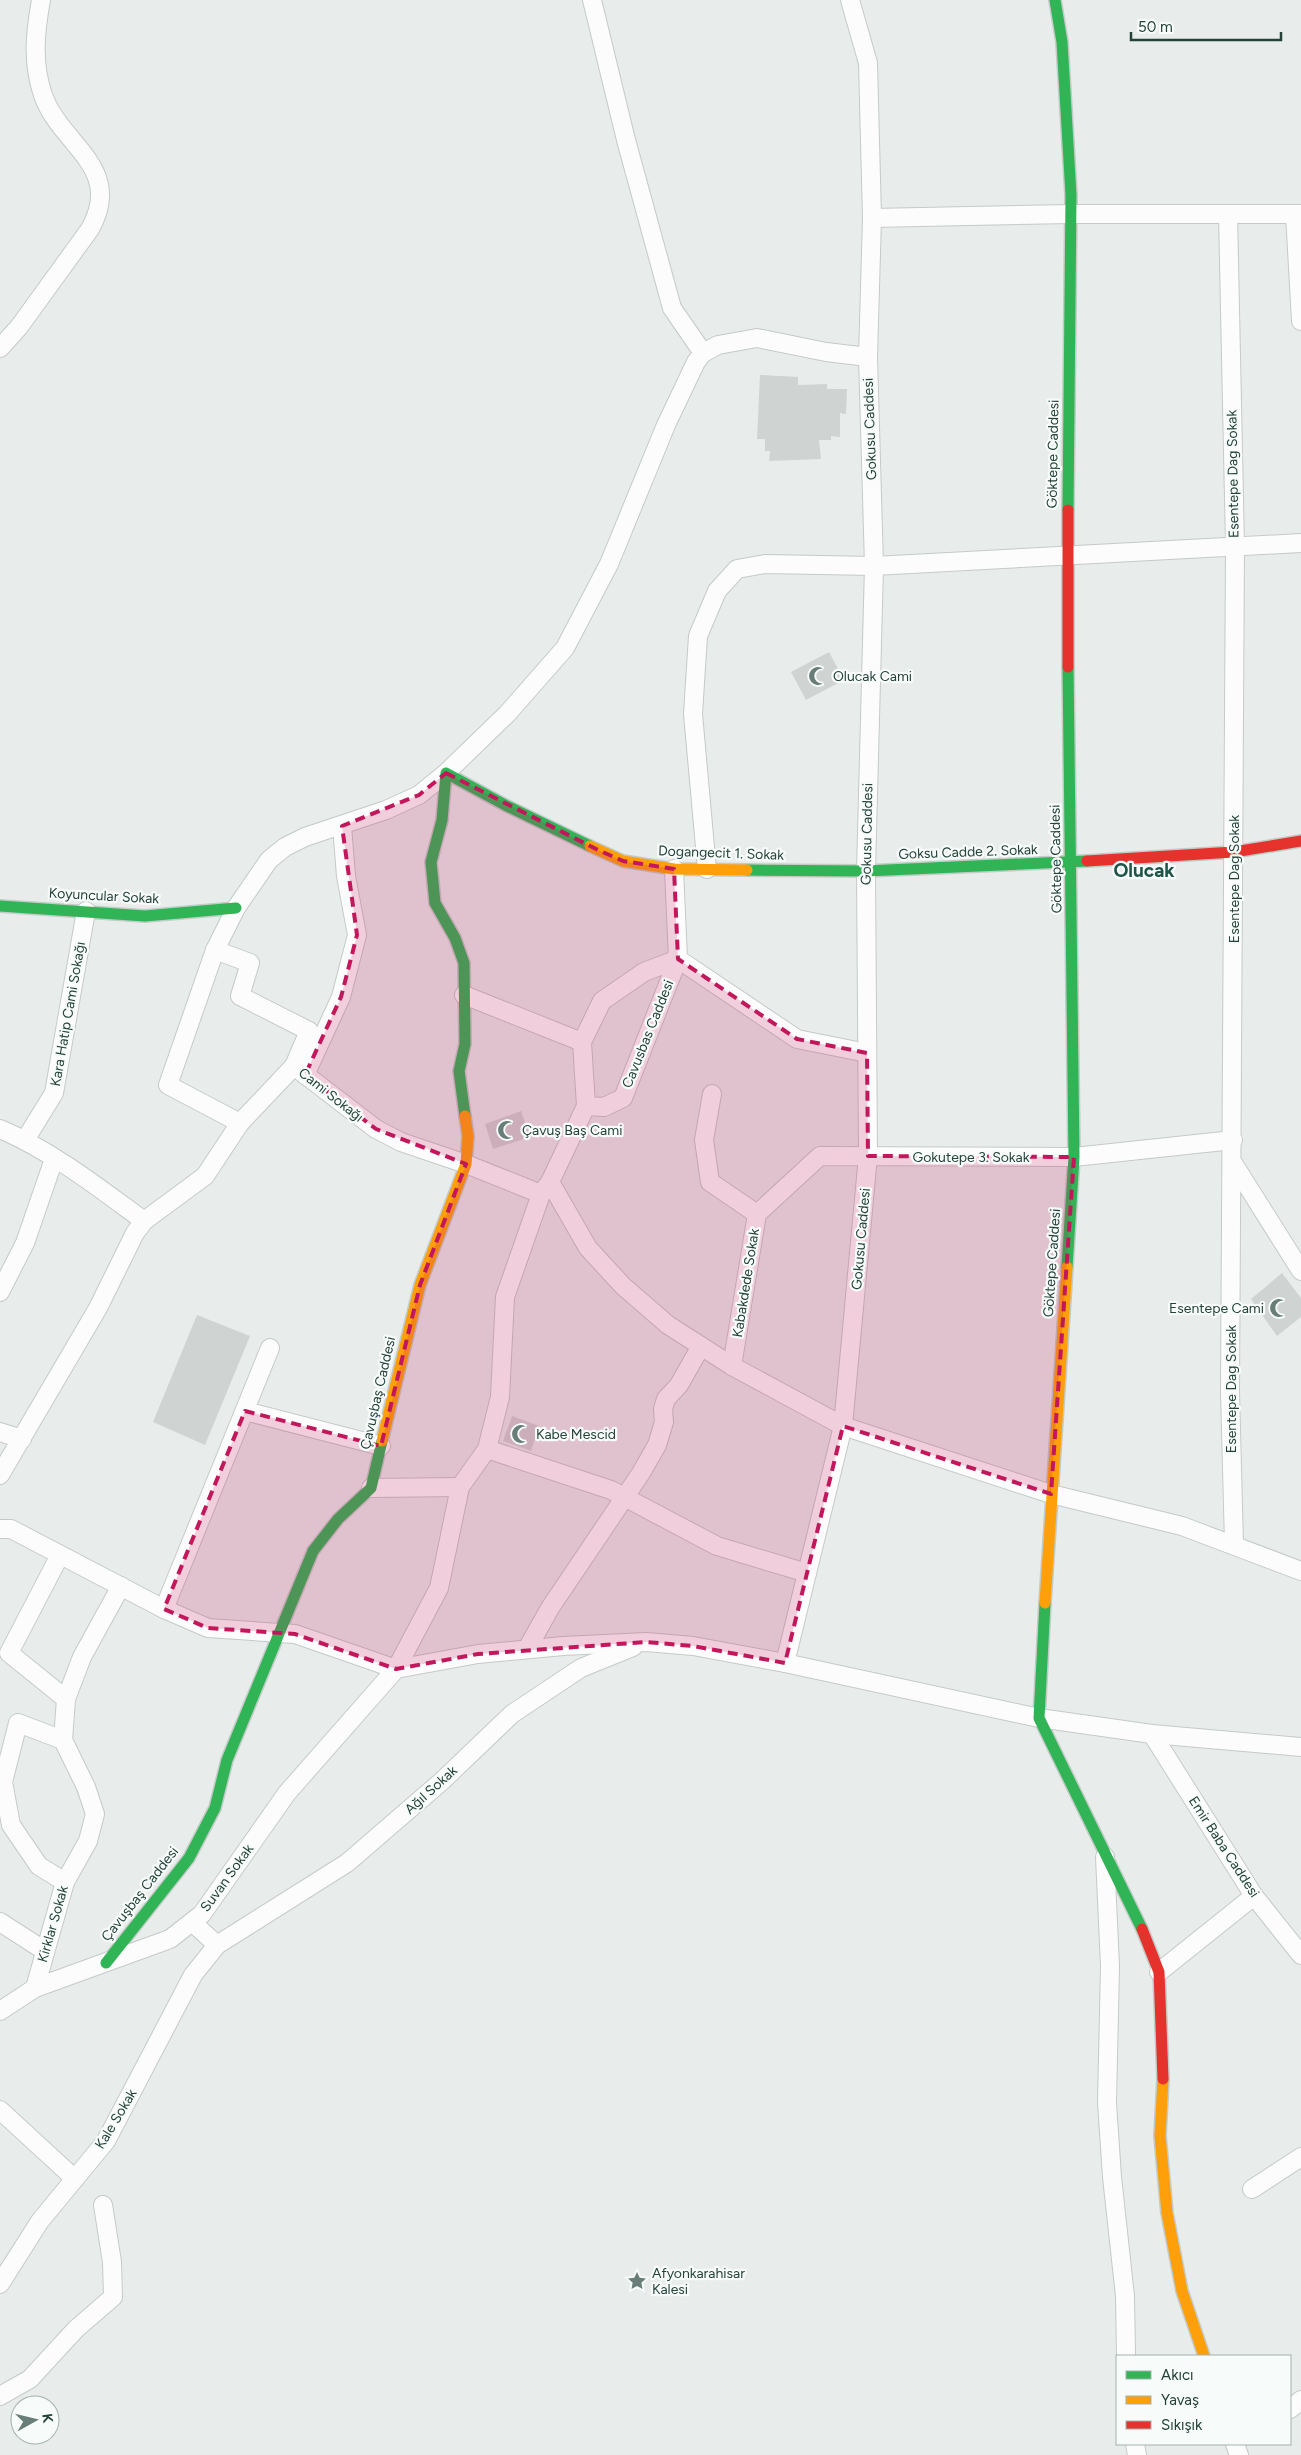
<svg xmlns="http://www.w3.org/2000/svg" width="1301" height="2455" font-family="Figtree,sans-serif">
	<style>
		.building { fill: #cfd4d2 }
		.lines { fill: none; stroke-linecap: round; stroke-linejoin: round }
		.street-casing { stroke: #c5cac8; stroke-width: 20 }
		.fast-casing { stroke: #c3cbc8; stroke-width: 14 }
		.slow-casing { stroke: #c3cbc8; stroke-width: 14 }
		.jam-casing { stroke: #c3cbc8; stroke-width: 14 }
		.street { stroke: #fcfcfc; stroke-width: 18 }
		.fast { stroke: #30b455; stroke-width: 11 }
		.slow { stroke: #ff9f0a; stroke-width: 11 }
		.jam { stroke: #e5322d; stroke-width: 11 }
		.marked { fill: #c2185b; fill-opacity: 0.2; stroke: #c2185b; stroke-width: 4; stroke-dasharray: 10 6; stroke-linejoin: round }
		.labels { text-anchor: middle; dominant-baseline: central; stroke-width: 4.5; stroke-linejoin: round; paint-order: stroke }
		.street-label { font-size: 14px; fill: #24423a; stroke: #f7fbf9 }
		.poi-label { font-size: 14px; fill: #24423a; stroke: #f7fbf9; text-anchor: start }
		.district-label { font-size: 19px; font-weight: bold; fill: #1f5548; stroke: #f7fbf9 }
	</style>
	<rect width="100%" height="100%" fill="#e8edeb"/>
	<g class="building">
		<path d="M760 375 798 377V385L827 384V389H847L846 414 840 413V437L831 436V440H819L821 459 769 461 770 451H765V439H757Z"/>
		<path d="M829 652 844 680 806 700 791 672Z"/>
		<path d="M521 1111 530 1137 493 1149 485 1124Z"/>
		<path d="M1282 1273 1301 1298V1317L1277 1336 1251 1299Z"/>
		<path d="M197 1315 250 1336 205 1445 153 1422Z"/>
		<path d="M512 1416 539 1426 531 1451 503 1441Z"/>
	</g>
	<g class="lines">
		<g class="street-casing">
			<g id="street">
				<path d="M592 0 626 140 672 308 703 353"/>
				<path d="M1228 214 1235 546 1230 1391 1234 1545"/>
				<path d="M1295 214 1301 321"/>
				<path d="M872 218 1071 214H1301"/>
				<path d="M0 348 19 327 90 229C125 167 60 145 43 95 32 63 35 33 41 0"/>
				<path d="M707 869 693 714 698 636 717 591 737 569 765 564 874 566 1301 543"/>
				<path d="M215 950 250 963 240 996 309 1031 294 1066 376 1129 401 1142 466 1164 541 1194"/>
				<path d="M464 995 582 1042"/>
				<path d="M305 1075 341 997 357 935 346 876 342 826"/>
				<path d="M712 1094 704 1140 710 1182 757 1214"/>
				<path d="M586 1106 582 1042 602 1001 644 972 678 959 797 1039 867 1053"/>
				<path d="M240 1123 168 1085 215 950 236 908 269 860 285 847 305 837 386 810 419 795 446 773 507 714 565 648 609 564 666 425 696 362 703 353 718 345 757 338 826 352 868 357"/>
				<path d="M0 1129C52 1151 99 1188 144 1221"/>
				<path d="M25 1140 54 1093 86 911"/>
				<path d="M1233 1163 1301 1271"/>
				<path d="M550 1182 588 1248 623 1286 668 1325 732 1366 843 1426 1051 1494 1182 1526 1301 1571"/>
				<path d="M0 1292 25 1243 54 1159"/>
				<path d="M732 1366 757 1214 820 1156 1074 1157 1233 1140"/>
				<path d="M245 1411 381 1446"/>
				<path d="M0 1432 22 1439"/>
				<path d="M487 1449 611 1490 717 1546 807 1573"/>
				<path d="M0 1475 98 1308 135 1233 144 1221 205 1176 240 1123 294 1066"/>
				<path d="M371 1488 460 1487"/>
				<path d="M0 1529H11L164 1609 208 1628 295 1634 396 1669 478 1654 563 1646 646 1642 693 1646 785 1663 1039 1718 1152 1734 1301 1747"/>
				<path d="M60 1555 9 1653 66 1699"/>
				<path d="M164 1609 270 1348"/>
				<path d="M527 1649 550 1608 641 1473 657 1445 664 1422 663 1409 666 1399 679 1385 701 1346"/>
				<path d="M785 1663 843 1426 868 1156 866 871 874 566 868 357 872 218 868 63 850 0"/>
				<path d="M1152 1734 1254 1896 1301 1955"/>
				<path d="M63 1740 18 1723 3 1782 11 1825 39 1866 65 1882"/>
				<path d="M1105 1857 1110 1966 1107 2103 1112 2177 1125 2296 1126 2356"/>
				<path d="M0 1922 45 1951"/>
				<path d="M192 1922 217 1945"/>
				<path d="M1159 1972 1254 1896"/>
				<path d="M35 1988 65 1882 88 1841 95 1814 86 1787 63 1740 66 1699 82 1657 121 1586"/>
				<path d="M0 2011 35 1988 170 1939 202 1914 287 1793 396 1669 439 1588 460 1487 487 1449 500 1397 505 1297 541 1194 550 1182 586 1106 604 1107 623 1098 678 959 674 869"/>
				<path d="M0 2110 75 2179"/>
				<path d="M1252 2189 1301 2157"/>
				<path d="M0 2284 40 2221 106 2141 193 1975 217 1945 347 1863 442 1781 512 1714 581 1668 633 1647"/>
				<path d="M0 2396 30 2379 76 2329 113 2297 112 2262 103 2205"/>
				<path d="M1290 2409 1301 2400"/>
				<path d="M1135 2444 1137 2455"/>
				<path d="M1235 2444 1239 2455"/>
			</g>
		</g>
		<g class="fast-casing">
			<g id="fast">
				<path d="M1055 0 1062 42 1071 195 1068 510"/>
				<path d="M747 870 866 871 1087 861"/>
				<path d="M0 906 145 916 236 908"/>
				<path d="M465 1116 459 1071 465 1044 464 963 455 938 435 903 431 862 442 820 446 773 507 806 590 846"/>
				<path d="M1067 1267 1074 1157 1068 667"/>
				<path d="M1045 1603 1039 1718 1142 1929"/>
				<path d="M106 1963 189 1858 215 1808 227 1760 313 1551 338 1519 371 1488 382 1441"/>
			</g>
		</g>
		<g class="slow-casing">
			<g id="slow">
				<path d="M590 846 623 861 674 869 747 870"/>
				<path d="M382 1441 420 1285 466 1164 468 1136 465 1116"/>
				<path d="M1045 1603 1067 1267"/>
				<path d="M1163 2079 1160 2136 1167 2213 1182 2291 1204 2356"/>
			</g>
		</g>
		<g class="jam-casing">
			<g id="jam">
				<path d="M1068 510V667"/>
				<path d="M1087 861 1234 852 1301 841"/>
				<path d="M1142 1929 1159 1972 1163 2079"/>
			</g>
		</g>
		<use href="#street" class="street"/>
		<use href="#fast" class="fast"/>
		<use href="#slow" class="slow"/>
		<use href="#jam" class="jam"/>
	</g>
	<path class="marked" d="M446 773 598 850 623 861 674 869 678 959 797 1039 867 1053 868 1156 1074 1157 1051 1494 843 1426 785 1663 693 1646 646 1642 478 1654 396 1669 295 1634 208 1628 164 1609 245 1411 381 1446 420 1285 466 1164 376 1129 305 1075 341 997 357 935 342 826 419 795Z"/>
	<defs>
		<g id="mosque-bare" transform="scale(1.5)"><path d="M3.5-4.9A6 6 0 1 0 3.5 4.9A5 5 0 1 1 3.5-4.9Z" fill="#697e78" stroke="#f7fbf9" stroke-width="2.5" paint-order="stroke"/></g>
		<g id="sight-bare" transform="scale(1.5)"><path d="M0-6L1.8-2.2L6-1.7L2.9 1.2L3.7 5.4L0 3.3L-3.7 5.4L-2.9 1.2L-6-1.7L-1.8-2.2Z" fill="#697e78" stroke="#f7fbf9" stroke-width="2.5" paint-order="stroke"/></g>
	</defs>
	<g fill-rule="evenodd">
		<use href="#mosque-bare" x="818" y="676"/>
		<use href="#mosque-bare" x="507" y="1130"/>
		<use href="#mosque-bare" x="1279" y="1308"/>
		<use href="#mosque-bare" x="521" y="1434"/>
		<use href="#sight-bare" x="637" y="2281"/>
	</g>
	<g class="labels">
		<g class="street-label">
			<text transform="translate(870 429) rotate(-92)">Gokusu Caddesi</text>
			<text transform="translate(1053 454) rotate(-89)">Göktepe Caddesi</text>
			<text transform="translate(1233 474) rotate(-91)">Esentepe Dag Sokak</text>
			<text transform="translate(867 834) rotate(-89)">Gokusu Caddesi</text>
			<text transform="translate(968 852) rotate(-2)">Goksu Cadde 2. Sokak</text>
			<text transform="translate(721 853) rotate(2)">Dogangecit 1. Sokak</text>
			<text transform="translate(1056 859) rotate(-91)">Göktepe Caddesi</text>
			<text transform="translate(1234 879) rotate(-90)">Esentepe Dag Sokak</text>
			<text transform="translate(104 896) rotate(3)">Koyuncular Sokak</text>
			<text transform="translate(68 1014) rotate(-80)">Kara Hatip Cami Sokağı</text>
			<text transform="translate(648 1034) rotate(-68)">Cavusbas Caddesi</text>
			<text transform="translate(331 1095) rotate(38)">Cami Sokağı</text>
			<text x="971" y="1157">Gokutepe 3. Sokak</text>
			<text transform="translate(861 1239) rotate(-85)">Gokusu Caddesi</text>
			<text transform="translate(1052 1263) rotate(-86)">Göktepe Caddesi</text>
			<text transform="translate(746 1283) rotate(-81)">Kabakdede Sokak</text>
			<text transform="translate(1231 1389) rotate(-90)">Esentepe Dag Sokak</text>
			<text transform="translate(378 1393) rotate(-77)">Çavuşbaş Caddesi</text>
			<text transform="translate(431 1790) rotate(-42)">Ağıl Sokak</text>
			<text transform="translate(1224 1847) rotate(57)">Emir Baba Caddesi</text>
			<text transform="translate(227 1878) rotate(-54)">Suvan Sokak</text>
			<text transform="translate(140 1894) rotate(-52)">Çavuşbaş Caddesi</text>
			<text transform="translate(53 1924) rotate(-74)">Kirklar Sokak</text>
			<text transform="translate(116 2119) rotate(-59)">Kale Sokak</text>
		</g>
		<g class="poi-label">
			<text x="833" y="676">Olucak Cami</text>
			<text x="522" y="1130">Çavuş Baş Cami</text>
			<text x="1264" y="1308" text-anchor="end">Esentepe Cami</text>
			<text x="536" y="1434">Kabe Mescid</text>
			<text x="652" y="2273">Afyonkarahisar<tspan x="652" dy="16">Kalesi</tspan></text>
		</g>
		<g class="district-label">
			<text x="1144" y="870">Olucak</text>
		</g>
	</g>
	<rect x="1116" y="2355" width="175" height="90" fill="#f7fbf9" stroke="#a3b1ad"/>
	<rect x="1126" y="2371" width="25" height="8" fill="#30b455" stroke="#a3b1ad"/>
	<text x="1161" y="2380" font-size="15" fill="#24423a">Akıcı</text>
	<rect x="1126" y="2396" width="25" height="8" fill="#ff9f0a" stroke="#a3b1ad"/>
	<text x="1161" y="2405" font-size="15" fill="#24423a">Yavaş</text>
	<rect x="1126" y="2421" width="25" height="8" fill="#e5322d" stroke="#a3b1ad"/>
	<text x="1161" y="2430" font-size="15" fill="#24423a">Sıkışık</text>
	<g transform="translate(35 2420) rotate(82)"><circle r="24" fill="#f7fbf9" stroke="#a3b1ad"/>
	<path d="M0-4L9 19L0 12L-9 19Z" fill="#697e78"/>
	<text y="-8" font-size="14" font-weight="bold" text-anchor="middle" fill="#24423a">K</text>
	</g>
	<path d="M1131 32v8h150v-8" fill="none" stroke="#24423a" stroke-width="2.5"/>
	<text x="1138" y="32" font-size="15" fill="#24423a" stroke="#f7fbf9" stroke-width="4" paint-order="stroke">50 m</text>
</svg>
